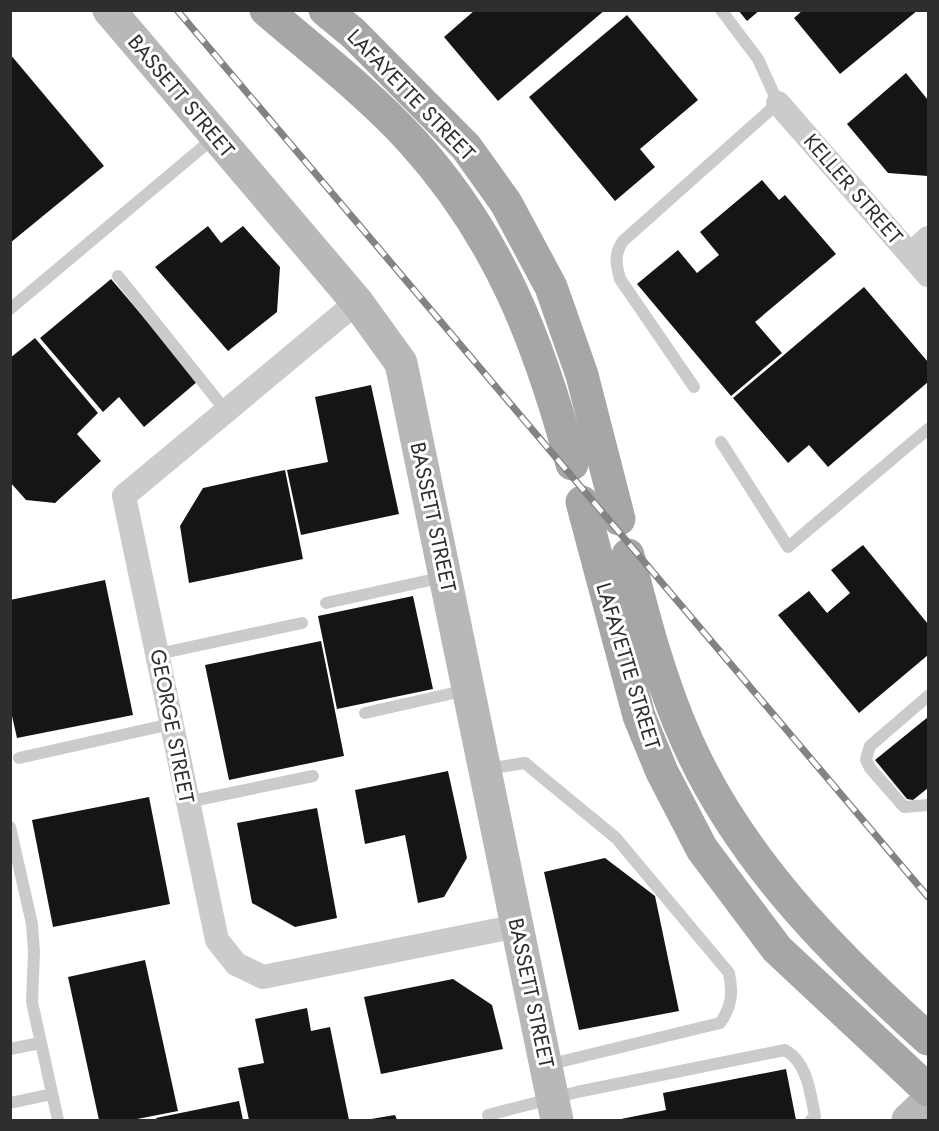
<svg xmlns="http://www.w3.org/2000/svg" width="939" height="1131" font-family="Jost,sans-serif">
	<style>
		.building { fill: #151515 }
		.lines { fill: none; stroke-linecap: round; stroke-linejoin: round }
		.lane { stroke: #cbcbcb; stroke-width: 12 }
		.street { stroke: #cbcbcb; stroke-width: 24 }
		.secondary { stroke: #b8b8b8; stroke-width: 33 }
		.primary { stroke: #a6a6a6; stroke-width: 33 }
		.rail-casing { stroke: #838383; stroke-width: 7 }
		.rail { stroke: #fff; stroke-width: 4.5; stroke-dasharray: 14; stroke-linecap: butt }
		.labels { text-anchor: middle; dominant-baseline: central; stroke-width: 6; stroke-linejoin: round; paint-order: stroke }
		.street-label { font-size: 21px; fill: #2e2e2e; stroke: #fff }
	</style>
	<rect width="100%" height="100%" fill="#fff"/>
	<g class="building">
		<path d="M475 10H605L498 101 444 37Z"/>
		<path d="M738 10H760L747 21Z"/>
		<path d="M803 10H918L840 74 794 18Z"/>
		<path d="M627 15 698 100 640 149 655 167 615 201 529 97Z"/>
		<path d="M10 54 104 166 10 243Z"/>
		<path d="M906 73 928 100V176L888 173 847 124Z"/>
		<path d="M762 180 779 200 785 195 836 254 755 322 782 353 731 396 637 284 678 250 697 273 719 255 700 232Z"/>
		<path d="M208 226 221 243 243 226 280 267 277 312 228 351 155 267Z"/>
		<path d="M111 279 198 381 144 427 119 397 103 412 40 338Z"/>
		<path d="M864 287 928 362V382L828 467 809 445 788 463 733 398Z"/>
		<path d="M35 338 98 413 77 434 101 461 55 503 26 500 10 482V358Z"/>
		<path d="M371 385 399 514 301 535 287 470 328 462 315 397Z"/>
		<path d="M285 470 303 559 189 583 180 526 203 488Z"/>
		<path d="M863 545 928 624V655L859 713 778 615 809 591 827 613 850 593 831 570Z"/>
		<path d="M105 580 133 715 17 738 10 707V600Z"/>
		<path d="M413 596 433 689 337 709 318 616Z"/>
		<path d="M321 641 344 756 229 780 205 665Z"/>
		<path d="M928 717V788L913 800 907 799 875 760Z"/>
		<path d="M448 771 467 858 444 897 418 903 405 835 365 844 355 790Z"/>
		<path d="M149 797 170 904 53 927 32 820Z"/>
		<path d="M317 808 337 918 295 927 252 903 237 823Z"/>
		<path d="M605 858 655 896 679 1011 579 1030 544 872Z"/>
		<path d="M145 960 178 1111 132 1120H99L68 977Z"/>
		<path d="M453 979 492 1005 503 1049 381 1074 364 997Z"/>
		<path d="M307 1008 311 1031 330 1027 349 1120H249L238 1068 264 1063 255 1019Z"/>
		<path d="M786 1069 796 1120H616L666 1110 663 1093Z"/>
		<path d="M239 1101 243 1120H157L156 1118Z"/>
		<path d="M395 1115 397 1120H371V1119Z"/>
	</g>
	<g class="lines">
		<g class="lane">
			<path d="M118 276 226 411"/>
			<path d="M10 309 216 136"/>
			<path d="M694 387 620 279C616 264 614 254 623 241L778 103 758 59 721 10"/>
			<path d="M721 442 788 547 928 429"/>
			<path d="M326 603 444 577"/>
			<path d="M158 654 302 623"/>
			<path d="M928 696 870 746 868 752 866 760 870 768 904 807 928 805"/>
			<path d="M365 713 467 690"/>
			<path d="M19 758 171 724"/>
			<path d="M486 769 525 763 616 838 729 973C733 993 732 1006 720 1023L547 1065"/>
			<path d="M187 802 313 776"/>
			<path d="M10 827 32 924 34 952 32 1002 58 1120"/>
			<path d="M10 1049 40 1043"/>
			<path d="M10 1103 52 1094"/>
			<path d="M488 1115 577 1092 785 1050C808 1063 810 1093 815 1116L811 1120"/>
		</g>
		<g class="street">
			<path d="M778 103 928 275"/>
			<path d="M911 254 928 238"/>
			<path d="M357 302 124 496 217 940 236 964 263 977 517 926"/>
		</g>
		<g class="secondary">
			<path d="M109 10 357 302 401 363 557 1120"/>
			<path d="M908 1120 928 1101"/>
		</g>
		<g class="primary">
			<path d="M266 10C315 52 368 93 412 141 499 237 539 342 572 464"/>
			<path d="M325 10 353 33 466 147 506 203 551 287 582 375 619 519"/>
			<path d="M582 502 639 716 662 772 702 849 777 949 928 1090"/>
			<path d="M628 555C644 618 660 681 687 741 740 860 833 953 928 1039"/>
		</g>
		<g class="rail-casing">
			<path id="rail" d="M177 10 928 897"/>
		</g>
		<use href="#rail" class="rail"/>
	</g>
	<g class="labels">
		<g class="street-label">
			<text transform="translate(411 95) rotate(46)">LAFAYETTE STREET</text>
			<text transform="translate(181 96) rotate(50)">BASSETT STREET</text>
			<text transform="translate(853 189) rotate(49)">KELLER STREET</text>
			<text transform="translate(433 517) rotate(78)">BASSETT STREET</text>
			<text transform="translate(628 666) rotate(73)">LAFAYETTE STREET</text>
			<text transform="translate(172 726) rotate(79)">GEORGE STREET</text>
			<text transform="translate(531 993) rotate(78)">BASSETT STREET</text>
		</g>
	</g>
	<rect width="939" height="1131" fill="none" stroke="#2e2e2e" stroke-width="24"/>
</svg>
